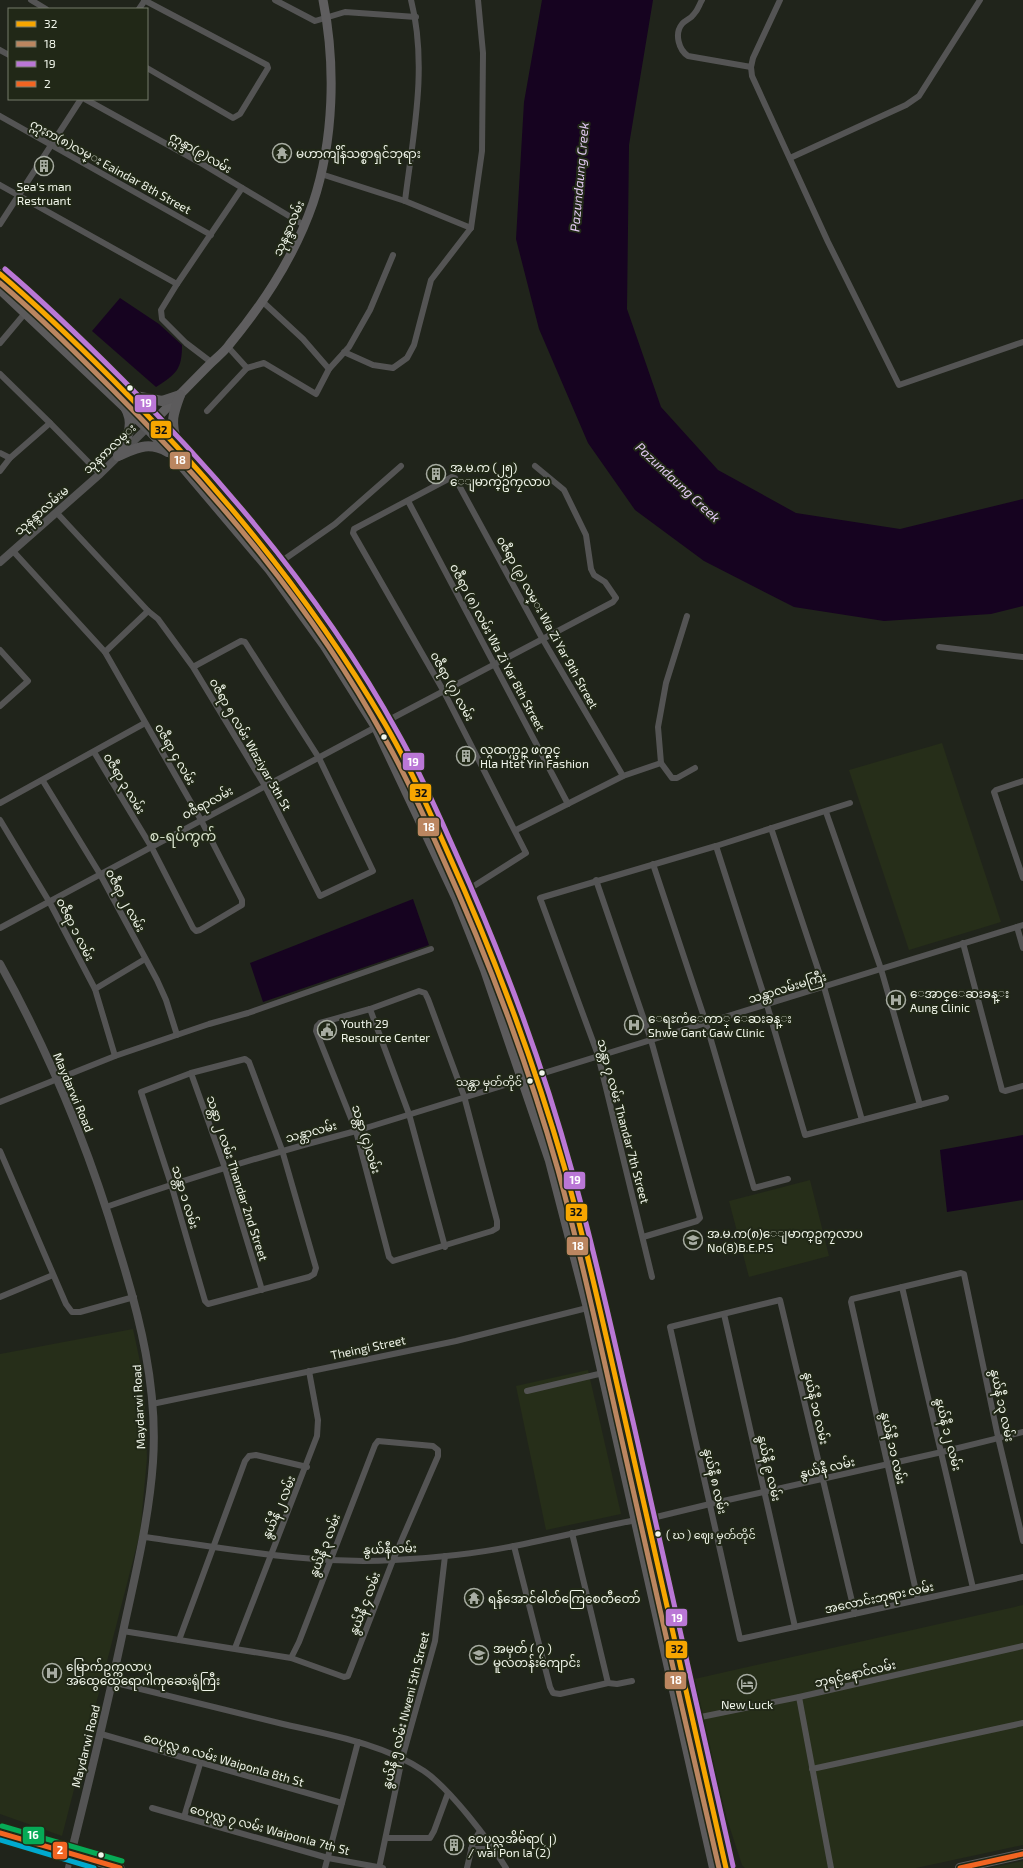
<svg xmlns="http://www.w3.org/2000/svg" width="1023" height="1868" font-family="'Exo 2','Noto Sans Myanmar',sans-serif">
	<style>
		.built { fill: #262e19 }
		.water { fill: #160320 }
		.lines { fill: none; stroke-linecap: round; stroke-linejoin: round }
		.minor { stroke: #545454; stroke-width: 6 }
		.tertiary { stroke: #545454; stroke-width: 8 }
		.secondary { stroke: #5f5e5f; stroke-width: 9 }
		.primary { stroke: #5c5b5c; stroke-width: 10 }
		.bus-1-casing { stroke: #212817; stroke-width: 8 }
		.bus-2-casing { stroke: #212817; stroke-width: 8 }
		.bus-3-casing { stroke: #212817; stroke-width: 8 }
		.bus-4-casing { stroke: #212817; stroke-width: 8 }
		.bus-5-casing { stroke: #212817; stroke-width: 8 }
		.bus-6-casing { stroke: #212817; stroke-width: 8 }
		.bus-1 { stroke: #f7a600; stroke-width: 5 }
		.bus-2 { stroke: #bb8660; stroke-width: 5 }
		.bus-3 { stroke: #ba77d6; stroke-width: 5 }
		.bus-4 { stroke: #f26522; stroke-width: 5 }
		.bus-5 { stroke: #00a9ce; stroke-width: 5 }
		.bus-6 { stroke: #06aa56; stroke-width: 5 }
		.bus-dot { fill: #f0f5ea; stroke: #212817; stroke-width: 1.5 }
		.labels { text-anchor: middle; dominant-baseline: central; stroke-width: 4; stroke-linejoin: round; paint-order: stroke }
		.bus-label { font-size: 11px; fill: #f0f5ea; stroke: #212817; text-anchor: end }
		.street-label { font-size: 12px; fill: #f0f5ea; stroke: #212817 }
		.poi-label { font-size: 12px; fill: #f0f5ea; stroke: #212817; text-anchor: start }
		.water-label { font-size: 13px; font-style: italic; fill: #e3caf3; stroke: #212817 }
		.quarter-label { font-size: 14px; fill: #d8e2cc; stroke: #212817 }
		.line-badge { stroke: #212817; stroke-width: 1.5 }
		.badge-label { font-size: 11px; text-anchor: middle; font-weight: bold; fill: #fff }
		.pale-badge-label { font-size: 11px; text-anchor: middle; font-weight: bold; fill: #111 }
	</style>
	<rect width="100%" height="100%" fill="#20241b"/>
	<g class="built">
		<path d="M942 743 1001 922 909 950 849 770Z"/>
		<path d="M810 1180 829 1256 749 1277 729 1201Z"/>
		<path d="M133 1329 142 1371 145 1407 147 1458 140 1533 62 1836 0 1814V1354Z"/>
		<path d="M588 1370 621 1514 546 1530 516 1386Z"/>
		<path d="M1023 1605V1845L916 1868H745L742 1865 727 1819 690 1680Z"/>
		<path d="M1023 1861V1868H991Z"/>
	</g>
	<g class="water">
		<path d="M542 0H653L629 145 627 309 661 407 718 470 796 513 900 529 1023 499V606L991 614 884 621 794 607 704 561 635 510 588 443 539 329 516 239 524 102Z"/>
		<path d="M120 298 159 324 182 345C182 370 176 374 156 387L92 331Z"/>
		<path d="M413 899 429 945 263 1002 250 963Z"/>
		<path d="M1023 1135V1200L947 1212 940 1150Z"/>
	</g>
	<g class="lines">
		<g class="minor">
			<path d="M31 0 46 9"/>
			<path d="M144 0 267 65 268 68 240 114 233 118 147 68"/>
			<path d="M275 0 315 21 345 12 416 17"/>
			<path d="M702 0C699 5 698 10 694 14 691 19 685 20 682 24 674 34 679 50 688 56L751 67"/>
			<path d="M780 0 753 58 751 67 752 76 828 242 899 385 1023 342"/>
			<path d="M139 9 145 0"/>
			<path d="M0 50 9 55"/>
			<path d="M85 99 199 162 304 225"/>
			<path d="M0 116 211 235"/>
			<path d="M790 158 906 105 919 96 980 0"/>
			<path d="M321 174 405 201 471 228"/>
			<path d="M0 185 177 284"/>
			<path d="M405 201C413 135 428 66 411 0"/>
			<path d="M0 224 81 99"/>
			<path d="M263 302 303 339 329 369"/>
			<path d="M0 343 26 312"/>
			<path d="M228 347 247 368"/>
			<path d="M344 352 373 365 393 368 407 358 414 345 431 280 471 228 482 151 483 53 478 0"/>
			<path d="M211 362 186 343 162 319 161 310 177 284 242 188"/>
			<path d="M0 374 50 423 100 474"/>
			<path d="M207 411 247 368 264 363 316 394 329 369 349 347 370 310 393 255"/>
			<path d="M0 453 10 458"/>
			<path d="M0 471 10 458 50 423"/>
			<path d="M408 501 568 804"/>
			<path d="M56 512 148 611 158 619 193 667 265 786 320 896 373 871 319 758 245 642 241 641 193 667"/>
			<path d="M13 551 105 652 201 820 242 900V905L200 930 196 931 193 928 152 848 94 752"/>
			<path d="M279 563 335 524 401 466"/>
			<path d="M687 616 666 683 658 727 661 763 672 778H677L695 768"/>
			<path d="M939 647 1023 657"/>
			<path d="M0 650 28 681 0 706"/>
			<path d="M105 652 148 611"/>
			<path d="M385 722 613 602 616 598 605 582 594 575 591 569 586 535 564 490 535 466"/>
			<path d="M43 781 100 874 157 980 166 1000 177 1035"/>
			<path d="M1023 781 996 790 994 792 1023 878"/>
			<path d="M0 803 145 723"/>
			<path d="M826 812 881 969 920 1105"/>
			<path d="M0 820 50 903 95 989 115 1056"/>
			<path d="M771 828 824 987 862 1120"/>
			<path d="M516 830 623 776 661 763"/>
			<path d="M716 846 767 1005 805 1135 946 1098"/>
			<path d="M653 864 706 1023 754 1188 788 1179"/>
			<path d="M596 880 651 1040 700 1218 697 1221 643 1237"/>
			<path d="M466 891 526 853 443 690 353 533 354 529 452 477 455 478 542 638 623 776"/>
			<path d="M1017 927 1023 948"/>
			<path d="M0 928 376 727"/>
			<path d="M963 943 1002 1090 1005 1091 1023 1086"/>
			<path d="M95 989 145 959"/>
			<path d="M419 991 425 993 428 999 464 1096 497 1221V1228L492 1231 393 1261 389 1257 356 1131 316 1031 317 1026 320 1023 370 1009Z"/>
			<path d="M370 1009 409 1114 445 1247"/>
			<path d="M245 1059 249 1062 282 1150 316 1268 314 1274 309 1277 208 1304 205 1301 171 1184 141 1092 191 1073Z"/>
			<path d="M191 1073 225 1168 262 1290"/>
			<path d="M0 1102 115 1056 209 1024 248 1013 431 949"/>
			<path d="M0 1151 66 1304 72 1312H80L134 1297"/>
			<path d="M106 1207C189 1178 271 1153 356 1131L1023 925"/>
			<path d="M652 1277 598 1055 540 898 716 846 850 803"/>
			<path d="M902 1287 973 1588"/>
			<path d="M0 1297 53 1275"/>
			<path d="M724 1314 795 1627"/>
			<path d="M527 1391 603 1373"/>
			<path d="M152 1404 456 1341 599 1305"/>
			<path d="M572 1533 608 1683 617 1684 632 1681"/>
			<path d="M144 1537C226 1548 310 1565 394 1560 434 1558 475 1554 514 1546 555 1538 595 1528 636 1520L648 1519 710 1504 942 1452 1023 1432"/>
			<path d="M514 1546 550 1687 553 1693 560 1694 608 1683"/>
			<path d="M918 1600 851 1302 852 1299 961 1273 964 1274 998 1437 1023 1541"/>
			<path d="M855 1614 780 1300 670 1327 740 1639 1023 1577"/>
			<path d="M123 1631 291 1658 344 1677 348 1676 393 1560 438 1456V1450L433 1446 378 1441 375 1445 299 1642 291 1658"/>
			<path d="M179 1640 245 1461 249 1456 256 1455 307 1467"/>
			<path d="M235 1648 317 1436 318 1420 309 1371"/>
			<path d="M112 1682C169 1696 226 1710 283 1724 331 1735 383 1744 424 1771 450 1789 489 1840 506 1868"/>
			<path d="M799 1697 831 1868"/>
			<path d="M691 1719 799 1697 1023 1646"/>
			<path d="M101 1734 342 1803"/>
			<path d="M812 1769 1023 1723"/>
			<path d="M152 1808 328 1858 383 1868"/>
			<path d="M184 1817 200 1764"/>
			<path d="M386 1838H430L434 1831 448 1793"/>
			<path d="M471 1849H494"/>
			<path d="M68 1868 71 1854"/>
			<path d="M325 1868 358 1742"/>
			<path d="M379 1868 402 1759 435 1641 445 1556"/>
			<path d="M467 1868 473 1842 480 1831"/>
		</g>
		<g class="tertiary">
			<path d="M0 562 100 474 147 428"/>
			<path d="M0 964C50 1054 89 1149 118 1247 140 1317 158 1388 153 1462 149 1518 136 1572 124 1627 108 1703 90 1778 71 1854"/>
		</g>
		<g class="secondary">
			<path d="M148 427C169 406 189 385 210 364 216 358 224 352 229 345 264 303 295 255 313 203 334 140 336 65 323 0"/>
			<path d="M0 1833 37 1845 120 1868"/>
		</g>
		<g class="primary">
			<path d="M0 274C35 303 67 335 99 366 209 473 309 590 385 724 406 760 423 799 441 837 498 959 544 1087 578 1218 594 1282 608 1346 623 1411 658 1563 690 1716 726 1868"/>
			<path d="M0 289 147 428 171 453 270 570 325 646 376 727 456 897 485 970 550 1161 588 1308 714 1868"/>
			<path d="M130 395 162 401 180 395"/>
			<path d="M177 442C170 422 173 414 180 395"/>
			<path d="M118 456C126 439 136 426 125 407"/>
			<path d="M118 456C137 448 148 441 168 452"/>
			<path d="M960 1868 1023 1854"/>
		</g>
		<g class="bus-1-casing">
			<path id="bus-1" d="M0 274C39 307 76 343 112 379 216 483 310 596 385 724 409 765 429 810 448 853 494 955 533 1059 564 1166 586 1244 603 1323 621 1402 657 1557 690 1713 726 1868"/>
		</g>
		<g class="bus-2-casing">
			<path id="bus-2" d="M0 283C39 316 75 352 111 388 216 493 313 608 385 739 406 775 423 814 440 852 487 955 527 1061 558 1170 581 1254 599 1338 618 1423 652 1571 684 1720 719 1868"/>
		</g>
		<g class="bus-3-casing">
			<path id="bus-3" d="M5 269C46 304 85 342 123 380 229 486 327 603 399 735 420 772 437 811 454 849 501 953 542 1061 572 1171 596 1255 614 1341 634 1426 667 1573 699 1720 733 1866"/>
		</g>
		<g class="bus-4-casing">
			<g id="bus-4">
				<path d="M0 1833 120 1868"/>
				<path d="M960 1868 1023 1854"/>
			</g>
		</g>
		<g class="bus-5-casing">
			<path id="bus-5" d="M0 1840 94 1868"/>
		</g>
		<g class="bus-6-casing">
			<path id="bus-6" d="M2 1826 122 1861"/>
		</g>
		<use href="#bus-1" class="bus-1"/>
		<use href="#bus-2" class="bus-2"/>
		<use href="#bus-3" class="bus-3"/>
		<use href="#bus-4" class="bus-4"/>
		<use href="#bus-5" class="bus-5"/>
		<use href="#bus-6" class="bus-6"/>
	</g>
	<defs>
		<g id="temple-ring" transform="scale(1)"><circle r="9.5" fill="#212817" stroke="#a7aca2" stroke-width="1.5"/><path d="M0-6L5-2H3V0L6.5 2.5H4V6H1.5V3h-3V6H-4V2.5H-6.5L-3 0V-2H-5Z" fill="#a7aca2"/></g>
		<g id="building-ring" transform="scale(1)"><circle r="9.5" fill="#212817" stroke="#a7aca2" stroke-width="1.5"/><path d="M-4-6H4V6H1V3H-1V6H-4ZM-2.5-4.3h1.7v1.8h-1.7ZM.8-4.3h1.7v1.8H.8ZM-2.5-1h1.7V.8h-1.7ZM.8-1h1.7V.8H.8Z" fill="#a7aca2"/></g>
		<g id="hospital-ring" transform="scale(1)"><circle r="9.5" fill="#212817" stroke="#a7aca2" stroke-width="1.5"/><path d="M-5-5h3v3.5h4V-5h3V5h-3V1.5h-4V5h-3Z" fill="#a7aca2"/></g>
		<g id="civic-ring" transform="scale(1)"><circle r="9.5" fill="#212817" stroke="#a7aca2" stroke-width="1.5"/><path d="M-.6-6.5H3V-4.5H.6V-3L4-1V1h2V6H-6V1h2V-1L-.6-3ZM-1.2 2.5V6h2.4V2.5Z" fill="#a7aca2"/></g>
		<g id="school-ring" transform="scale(1)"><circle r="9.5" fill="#212817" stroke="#a7aca2" stroke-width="1.5"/><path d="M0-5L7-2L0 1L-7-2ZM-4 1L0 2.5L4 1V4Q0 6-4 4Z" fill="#a7aca2"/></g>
		<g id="hotel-ring" transform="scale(1)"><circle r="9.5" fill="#212817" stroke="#a7aca2" stroke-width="1.5"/><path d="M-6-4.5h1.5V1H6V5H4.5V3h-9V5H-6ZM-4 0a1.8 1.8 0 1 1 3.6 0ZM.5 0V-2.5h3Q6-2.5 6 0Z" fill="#a7aca2"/></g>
	</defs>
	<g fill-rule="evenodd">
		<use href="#temple-ring" x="282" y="153"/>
		<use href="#building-ring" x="44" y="166"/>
		<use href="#building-ring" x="436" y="474"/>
		<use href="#building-ring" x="466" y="756"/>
		<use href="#hospital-ring" x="896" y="1000"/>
		<use href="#hospital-ring" x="634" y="1025"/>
		<use href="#civic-ring" x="327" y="1030"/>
		<use href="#school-ring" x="693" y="1240"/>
		<use href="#temple-ring" x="474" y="1598"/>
		<use href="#school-ring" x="479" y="1655"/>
		<use href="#hospital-ring" x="52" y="1673"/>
		<use href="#hotel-ring" x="747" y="1684"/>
		<use href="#building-ring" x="454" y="1845"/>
	</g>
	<g class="bus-dot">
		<circle cx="130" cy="388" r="3.5"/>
		<circle cx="384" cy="737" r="3.5"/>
		<circle cx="542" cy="1073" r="3.5"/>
		<circle cx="530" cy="1081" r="3.5"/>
		<circle cx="658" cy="1534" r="3.5"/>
		<circle cx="101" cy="1855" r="3.5"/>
	</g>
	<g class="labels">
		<g class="bus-label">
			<text x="522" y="1081">သန္တာ မှတ်တိုင်</text>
			<text x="666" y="1534" text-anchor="start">( ဃ ) ဈေး မှတ်တိုင်</text>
		</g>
		<g class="street-label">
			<text transform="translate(201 152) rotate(30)">ဣန္ဒာ(၉)လမ်း</text>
			<text transform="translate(111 166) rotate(29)">ဣႏၵာ(၈)လမ္း Eaindar 8th Street</text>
			<text transform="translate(288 228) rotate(-66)">သုနန္ဒာလမ်း</text>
			<text transform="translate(109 448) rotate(-43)">သုနၵာလမ္း</text>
			<text transform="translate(41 510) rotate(-41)">သုနန္ဒာလမ်းမ</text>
			<text transform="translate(548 622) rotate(61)">၀ဇီရာ (၉) လမ္း Wa Zi Yar 9th Street</text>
			<text transform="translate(498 647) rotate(62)">၀ဇီရာ (၈) လမ်း Wa Zi Yar 8th Street</text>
			<text transform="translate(453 686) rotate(61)">၀ဇီရာ (၇) လမ်း</text>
			<text transform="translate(251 744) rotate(60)">ဝဇီရာ ၅ လမ်း Waziyar 5th St</text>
			<text transform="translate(176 754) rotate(60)">ဝဇီရာ ၄ လမ်း</text>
			<text transform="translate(125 783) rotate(59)">ဝဇီရာ ၃ လမ်း</text>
			<text transform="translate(207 802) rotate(-28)">ဝဇီရာလမ်း</text>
			<text transform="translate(126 900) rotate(62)">ဝဇီရာ ၂ လမ်း</text>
			<text transform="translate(76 929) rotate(63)">ဝဇီရာ ၁ လမ်း</text>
			<text transform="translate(787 987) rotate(-17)">သန္တာလမ်းမကြီး</text>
			<text transform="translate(74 1092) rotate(67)">Maydarwi Road</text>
			<text transform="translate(624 1121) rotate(75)">သန္တာ ၇ လမ်း Thandar 7th Street</text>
			<text transform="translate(311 1131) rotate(-15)">သန္တာလမ်း</text>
			<text transform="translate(367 1139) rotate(73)">သန္တာ (၄)လမ်း</text>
			<text transform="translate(238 1178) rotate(72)">သန္တာ ၂ လမ်း Thandar 2nd Street</text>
			<text transform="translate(186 1197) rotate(73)">သန္တာ ၁ လမ်း</text>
			<text transform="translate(368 1347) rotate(-12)">Theingi Street</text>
			<text transform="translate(1003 1405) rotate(78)">နွယ်နီ ၁၃ လမ်း</text>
			<text transform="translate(138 1407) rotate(-93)">Maydarwi Road</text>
			<text transform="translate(817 1408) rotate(77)">နွယ်နီ ၁၀ လမ်း</text>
			<text transform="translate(949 1434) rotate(76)">နွယ်နီ ၁၂ လမ်း</text>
			<text transform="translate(894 1448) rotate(77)">နွယ်နီ ၁၁ လမ်း</text>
			<text transform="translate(827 1467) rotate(-13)">နွယ်နီ လမ်း</text>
			<text transform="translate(770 1468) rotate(77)">နွယ်နီ ၉ လမ်း</text>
			<text transform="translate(716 1481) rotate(77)">နွယ်နီ ၈ လမ်း</text>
			<text transform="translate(278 1507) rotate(-67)">နွယ်နီ ၂ လမ်း</text>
			<text transform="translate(324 1545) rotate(-69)">နွယ်နီ ၃ လမ်း</text>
			<text transform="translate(390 1548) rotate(-2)">နွယ်နီလမ်း</text>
			<text transform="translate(879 1597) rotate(-12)">အလောင်းဘုရား လမ်း</text>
			<text transform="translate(364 1603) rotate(-69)">နွယ်နီ ၄ လမ်း</text>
			<text transform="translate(855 1673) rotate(-13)">ဘုရင့်နောင်လမ်း</text>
			<text transform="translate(405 1710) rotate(-76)">နွယ်နီ ၅ လမ်း Nweni 5th Street</text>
			<text transform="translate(85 1746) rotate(-76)">Maydarwi Road</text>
			<text transform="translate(224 1759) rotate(16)">ဝေပုလ္လ ၈ လမ်း Waiponla 8th St</text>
			<text transform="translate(270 1829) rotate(15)">ဝေပုလ္လ ၇ လမ်း Waiponla 7th St</text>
		</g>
		<g class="poi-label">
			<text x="296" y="153">မဟာကျိန်သစ္စာရှင်ဘုရား</text>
			<text x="44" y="186" text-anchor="middle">Sea's man<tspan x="44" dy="14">Restruant</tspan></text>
			<text x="450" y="467">အ.မ.က (၂၅)<tspan x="450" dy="14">ေျမာက္ဥကၠလာပ</tspan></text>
			<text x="480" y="749">လွထက္ယဥ္ ဖက္ရွင္<tspan x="480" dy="14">Hla Htet Yin Fashion</tspan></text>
			<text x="910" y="993">ေအာင္ေဆးခန္း<tspan x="910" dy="14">Aung Clinic</tspan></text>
			<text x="648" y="1018">ေရႊကံေကာ္ ေဆးခန္း<tspan x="648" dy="14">Shwe Gant Gaw Clinic</tspan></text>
			<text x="341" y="1023">Youth 29<tspan x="341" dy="14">Resource Center</tspan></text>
			<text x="707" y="1233">အ.မ.က(၈)ေျမာက္ဥကၠလာပ<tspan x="707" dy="14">No(8)B.E.P.S</tspan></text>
			<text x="488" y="1598">ရန်အောင်ဓါတ်ကြေစေတီတော်</text>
			<text x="493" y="1648">အမှတ် ( ၇ )<tspan x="493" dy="14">မူလတန်းကျောင်း</tspan></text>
			<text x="66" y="1666">မြောက်ဥက္ကလာပ<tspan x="66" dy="14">အထွေထွေရောဂါကုဆေးရုံကြီး</tspan></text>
			<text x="747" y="1704" text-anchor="middle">New Luck</text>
			<text x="468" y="1838">ဝေပုလ္လအိမ်ရာ(၂)<tspan x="468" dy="14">/ wai Pon la (2)</tspan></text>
		</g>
		<g class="water-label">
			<text transform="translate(579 177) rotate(-85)">Pazundaung Creek</text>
			<text transform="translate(678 482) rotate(43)">Pazundaung Creek</text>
		</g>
		<g class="quarter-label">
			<text x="183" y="835">စ-ရပ်ကွက်</text>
		</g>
	</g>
	<g class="line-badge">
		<rect x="134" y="394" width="23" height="19" rx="4" fill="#ba77d6"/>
		<rect x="150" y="420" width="22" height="19" rx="4" fill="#f7a600"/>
		<rect x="169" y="451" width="22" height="19" rx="4" fill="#bb8660"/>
		<rect x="402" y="752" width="23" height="19" rx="4" fill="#ba77d6"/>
		<rect x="409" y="783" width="23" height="19" rx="4" fill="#f7a600"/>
		<rect x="417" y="817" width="23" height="20" rx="4" fill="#bb8660"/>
		<rect x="563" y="1171" width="23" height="19" rx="4" fill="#ba77d6"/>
		<rect x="565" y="1203" width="23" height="19" rx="4" fill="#f7a600"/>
		<rect x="566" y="1236" width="23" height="20" rx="4" fill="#bb8660"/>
		<rect x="665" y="1608" width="23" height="19" rx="4" fill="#ba77d6"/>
		<rect x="665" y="1640" width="23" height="19" rx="4" fill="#f7a600"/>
		<rect x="664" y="1671" width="23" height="19" rx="4" fill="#bb8660"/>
		<rect x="22" y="1826" width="23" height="19" rx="4" fill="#06aa56"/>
		<rect x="52" y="1841" width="16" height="19" rx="4" fill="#f26522"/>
	</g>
	<g class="badge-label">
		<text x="146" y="407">19</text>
		<text x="180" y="464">18</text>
		<text x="413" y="766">19</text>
		<text x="429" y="831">18</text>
		<text x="575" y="1184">19</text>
		<text x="578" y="1250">18</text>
		<text x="677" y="1622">19</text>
		<text x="676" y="1684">18</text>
		<text x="33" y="1839">16</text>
		<text x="60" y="1854">2</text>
	</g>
	<g class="pale-badge-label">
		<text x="161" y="434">32</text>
		<text x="421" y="797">32</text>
		<text x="576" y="1216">32</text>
		<text x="677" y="1653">32</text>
	</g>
	<rect x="8" y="8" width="140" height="92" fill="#212817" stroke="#747a6b"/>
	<rect x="16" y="21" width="20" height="6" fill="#f7a600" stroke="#747a6b"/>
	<text x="44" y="28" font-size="12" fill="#f0f5ea">32</text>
	<rect x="16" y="41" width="20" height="6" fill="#bb8660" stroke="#747a6b"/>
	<text x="44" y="48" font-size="12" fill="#f0f5ea">18</text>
	<rect x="16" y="61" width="20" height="6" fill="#ba77d6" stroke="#747a6b"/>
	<text x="44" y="68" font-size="12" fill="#f0f5ea">19</text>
	<rect x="16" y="81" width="20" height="6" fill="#f26522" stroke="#747a6b"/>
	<text x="44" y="88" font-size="12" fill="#f0f5ea">2</text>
</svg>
